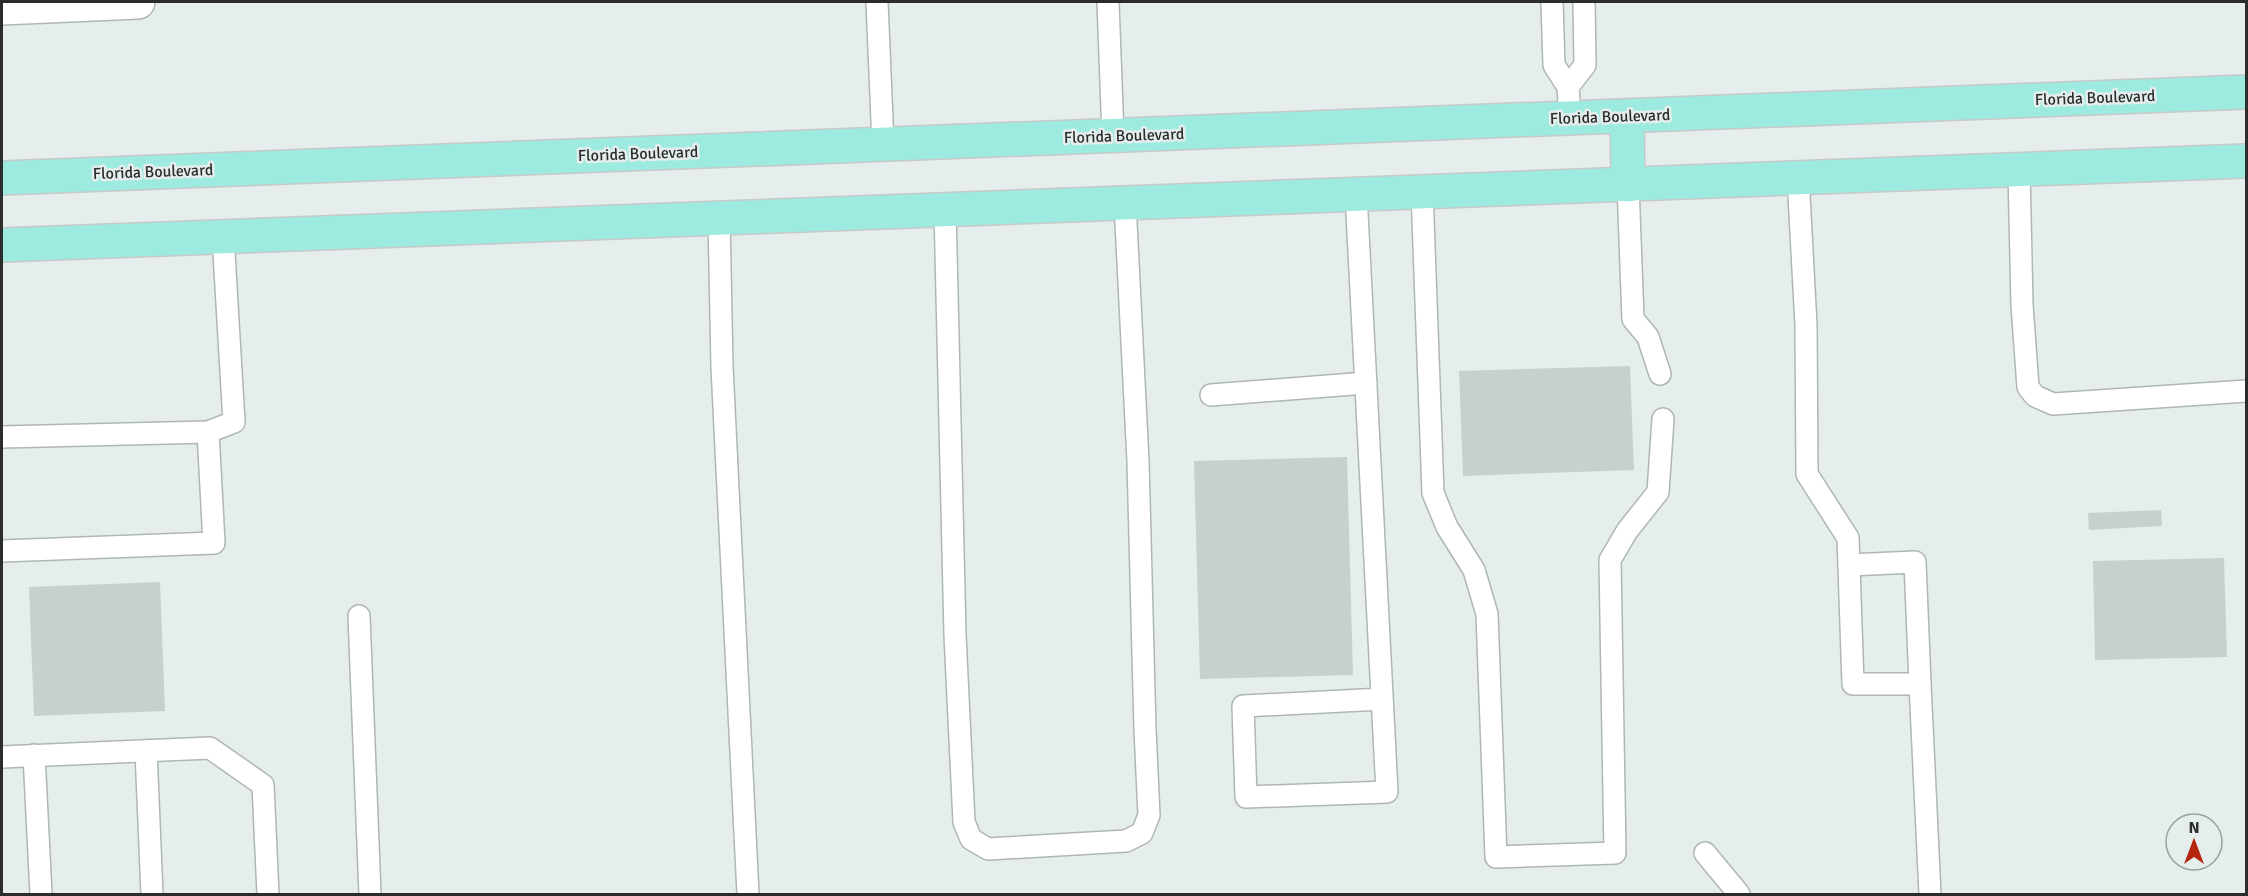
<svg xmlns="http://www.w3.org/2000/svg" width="2248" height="896" font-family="Signika,sans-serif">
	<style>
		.building { fill: #c8d0ce }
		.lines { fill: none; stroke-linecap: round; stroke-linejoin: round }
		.lane-casing { stroke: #afb7b5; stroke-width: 24 }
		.street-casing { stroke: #afb7b5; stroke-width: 36 }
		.primary-casing { stroke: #c8c8c8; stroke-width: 36 }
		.lane { stroke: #fff; stroke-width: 21 }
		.street { stroke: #fff; stroke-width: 33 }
		.primary { stroke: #9debe0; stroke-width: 33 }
		.labels { text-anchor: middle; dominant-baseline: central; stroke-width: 5; stroke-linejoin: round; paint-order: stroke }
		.street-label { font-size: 16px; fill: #2a2d2c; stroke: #e5eeec }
	</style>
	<rect width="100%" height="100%" fill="#e5eeec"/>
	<g class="building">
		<path d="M1630 366 1634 470 1463 476 1459 371Z"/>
		<path d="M1347 457 1353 675 1200 679 1194 461Z"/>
		<path d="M2161 510 2162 526 2089 530 2088 513Z"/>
		<path d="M2224 558 2227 657 2095 660 2093 561Z"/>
		<path d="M160 582 165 711 34 716 29 587Z"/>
	</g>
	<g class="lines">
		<g class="lane-casing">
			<g id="lane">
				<path d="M877 2 883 144"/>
				<path d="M1108 2 1113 136"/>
				<path d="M1552 2 1554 65 1568 87 1570 118"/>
				<path d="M1568 87 1585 65 1584 2"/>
				<path d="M2019 170 2022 305 2028 387 2035 396 2053 404 2246 391"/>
				<path d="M1798 177 1806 325 1807 474 1848 538 1853 684H1920L1930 894"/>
				<path d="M1628 185 1633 319 1648 337 1660 374"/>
				<path d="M1422 191 1433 493 1447 527 1474 570 1487 614 1496 857 1615 853 1610 560 1627 531 1658 492 1663 419"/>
				<path d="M1356 194 1387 792 1246 797 1243 706 1382 699"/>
				<path d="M945 209 955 635 964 822 971 839 988 849 1126 841 1142 833 1149 815 1145 730 1138 461 1125 203"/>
				<path d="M719 217 722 367 748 894"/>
				<path d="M1211 395 1366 383"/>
				<path d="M2 437 208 432 234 422 223 236"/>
				<path d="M2 551 214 543 208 432"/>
				<path d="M1849 565 1915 562 1920 684"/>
				<path d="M359 616 370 894"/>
				<path d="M146 751 152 894"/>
				<path d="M34 755 41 894"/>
				<path d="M2 757 210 748 263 785 268 894"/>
				<path d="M1705 853 1739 894"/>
			</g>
		</g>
		<g class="street-casing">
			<path id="street" d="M2 8 138 2"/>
		</g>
		<g class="primary-casing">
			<g id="primary">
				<path d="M1627 116 1628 185"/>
				<path d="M2 178 2246 92"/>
				<path d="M2 245 2246 161"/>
			</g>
		</g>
		<use href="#lane" class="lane"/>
		<use href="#street" class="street"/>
		<use href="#primary" class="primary"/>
	</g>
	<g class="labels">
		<g class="street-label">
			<text transform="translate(2095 98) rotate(-2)">Florida Boulevard</text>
			<text transform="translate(1610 117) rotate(-2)">Florida Boulevard</text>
			<text transform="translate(1124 136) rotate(-2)">Florida Boulevard</text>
			<text transform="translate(638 154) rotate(-2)">Florida Boulevard</text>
			<text transform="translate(153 172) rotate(-2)">Florida Boulevard</text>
		</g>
	</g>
	<rect width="2248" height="896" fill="none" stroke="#2a2d2c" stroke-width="6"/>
	<g transform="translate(2194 842)"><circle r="28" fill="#e5eeec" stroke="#9aa19f" stroke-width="1.5"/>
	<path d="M0-4.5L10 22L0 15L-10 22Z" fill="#b4270e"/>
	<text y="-9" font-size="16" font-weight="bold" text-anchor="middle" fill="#2a2d2c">N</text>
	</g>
</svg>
